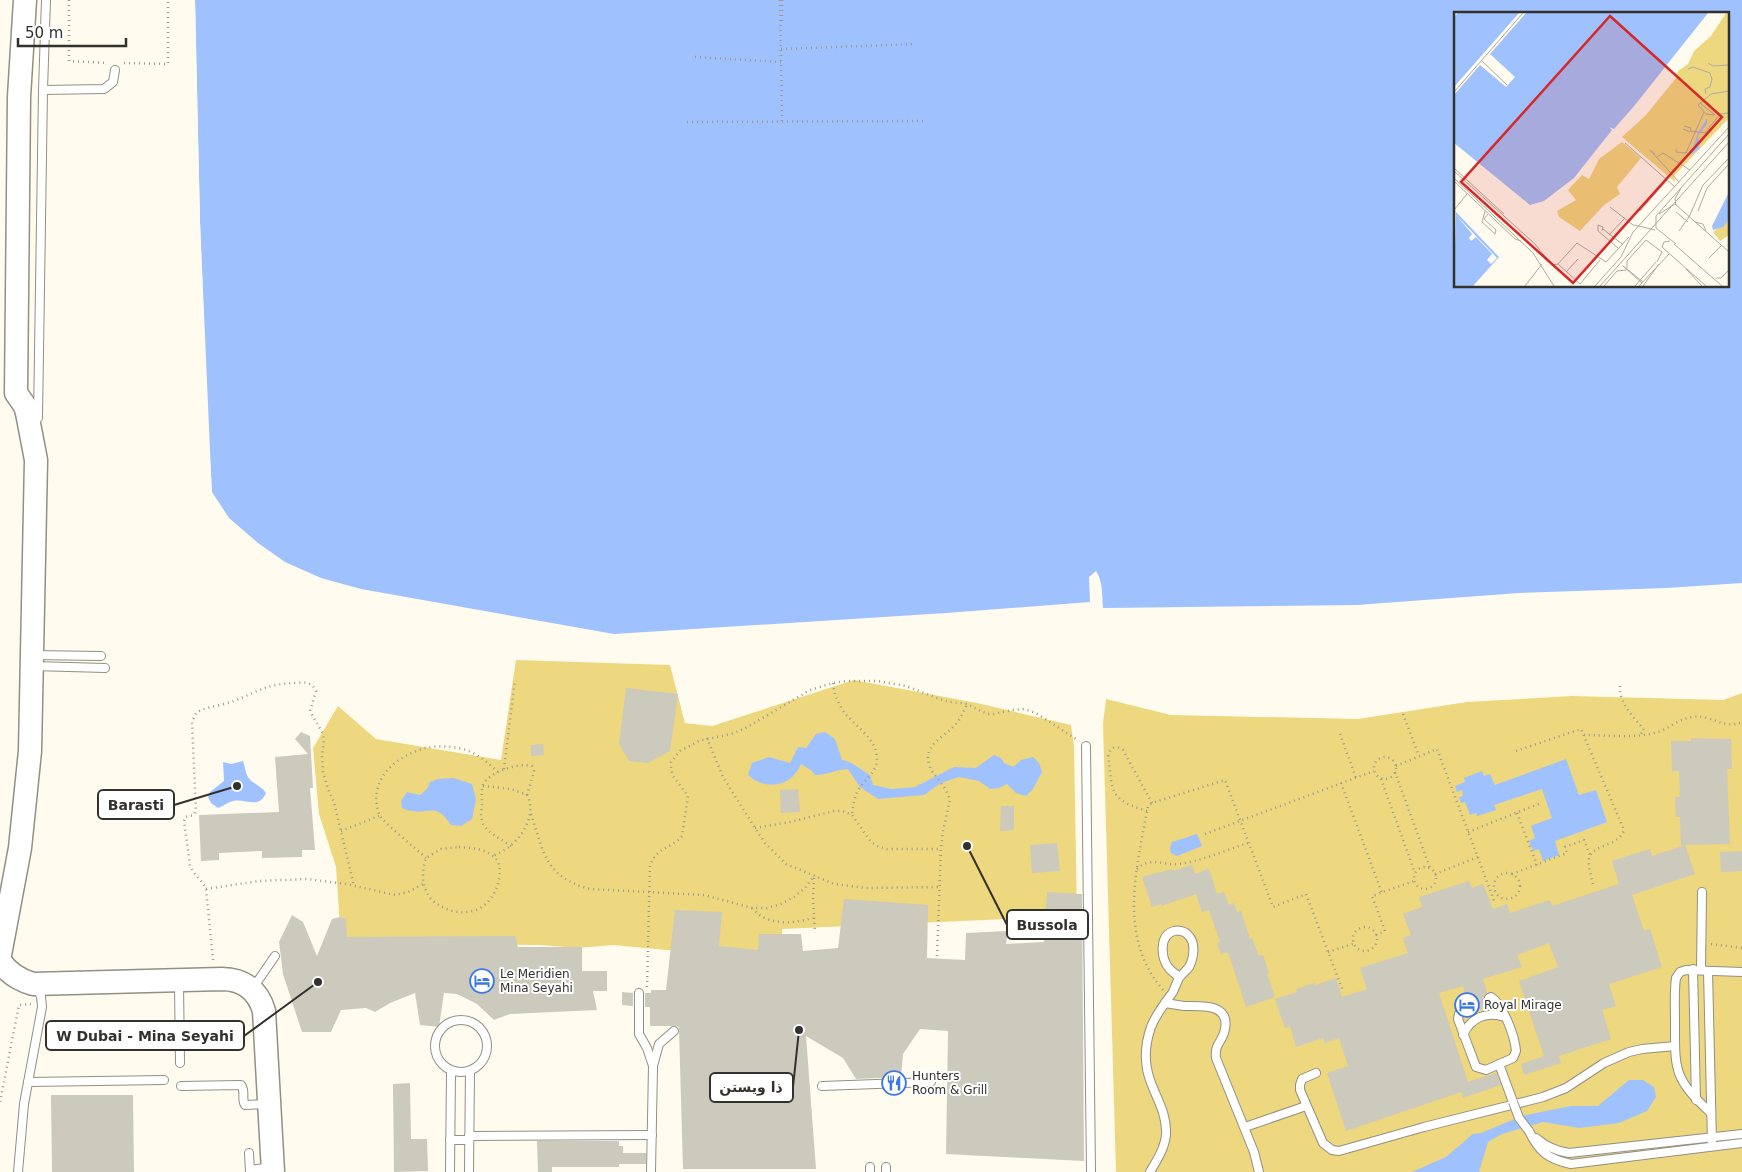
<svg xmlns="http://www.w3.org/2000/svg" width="1742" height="1172" font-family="'DejaVu Sans','Noto Sans Arabic',sans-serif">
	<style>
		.green { fill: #edd77f }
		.water { fill: #9fc1fd; fill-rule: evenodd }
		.pier { fill: #fffcef }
		.building { fill: #ccc9bd }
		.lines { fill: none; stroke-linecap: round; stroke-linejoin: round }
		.lane-casing { stroke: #928f84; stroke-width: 10 }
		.secondary-casing { stroke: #928f84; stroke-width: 25 }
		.path { stroke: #9a988f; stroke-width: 2.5; stroke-dasharray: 1 4; stroke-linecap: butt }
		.lane { stroke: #fff; stroke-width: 8 }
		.secondary { stroke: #fff; stroke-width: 22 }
		.lane-bridge-casing { stroke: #928f84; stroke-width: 10; stroke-linecap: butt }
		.lane-bridge { stroke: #fff; stroke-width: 8 }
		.labels { text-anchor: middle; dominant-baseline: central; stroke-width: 4; stroke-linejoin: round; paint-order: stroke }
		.poi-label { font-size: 12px; fill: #32312d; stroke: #fff; text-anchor: start }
		.inset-road { fill: none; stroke: #adaba1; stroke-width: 1 }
		.view { fill: #d62828; fill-opacity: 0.15; stroke: #d62828; stroke-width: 2.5 }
		.inset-edge { fill: none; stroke: #32312d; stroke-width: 2.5 }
		.leader { fill: none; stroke: #32312d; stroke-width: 2 }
		.callout-dot { fill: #32312d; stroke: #fff; stroke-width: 2 }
		.callout { fill: #fff; stroke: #32312d; stroke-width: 2 }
		.callout-label { font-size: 14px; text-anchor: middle; font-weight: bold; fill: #32312d }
	</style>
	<rect width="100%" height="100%" fill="#fffcef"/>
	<g class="green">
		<path d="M516 660 670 665 685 723 712 726 854 680 977 703 1071 725 1074 746 1077 916 782 929 783 977 709 954 613 945 578 948 540 945 341 943 336 867 319 814 313 748 338 706 376 739 501 760Z"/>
		<path d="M1742 693V1172H1116L1103 723 1106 699 1171 715 1358 719 1467 702 1572 696 1723 700Z"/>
	</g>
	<g class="water">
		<path d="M195 0H1742V583L1667 588 1519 593 1357 605 1103 608C1102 596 1103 581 1096 571L1089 577 1090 602 946 613 614 634 361 589 321 578 285 562 258 543 229 518 212 492 208 428 200 222ZM1456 14H1728V286H1456Z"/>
		<path d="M825 732 835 739 842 760C855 763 859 769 870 775L873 785 892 789 915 787 954 767 976 768 994 755 1001 758 1004 763 1013 767 1021 760 1033 757 1039 763 1042 772 1033 789 1026 796 1016 793 1007 784 999 788 990 789 979 781 959 777 941 783 924 795 878 799 860 787 848 769C836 770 826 775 815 775L812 771 801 764C792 787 765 791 748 775L752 763 769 757 790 763 798 747 806 748 816 734Z"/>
		<path d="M1566 759 1579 795 1596 790 1607 822 1555 841 1559 855 1543 861 1539 849 1533 851 1529 841 1535 838 1531 826 1552 818 1542 789 1494 805 1496 810 1477 816 1476 813 1470 815 1465 802 1461 803 1459 797 1463 796 1462 790 1457 792 1455 786 1465 782 1464 778 1482 771 1484 776 1490 774 1495 785Z"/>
		<path d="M243 761C245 766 245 771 247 775 250 783 261 785 266 793 259 810 245 798 233 801 228 802 223 806 218 808L211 803 208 797 210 792 224 781 223 762 231 764Z"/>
		<path d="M453 778 472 784 476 799 472 819 461 826 451 825C434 798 426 819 402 808L401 801 407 792 420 795 427 789 430 782 438 779Z"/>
		<path d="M1197 834 1202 846 1177 856 1171 853 1170 848 1172 842Z"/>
		<path d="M1629 1080H1643L1654 1087 1656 1097 1647 1111 1619 1123 1579 1128 1543 1122 1502 1134 1488 1142 1479 1172H1412L1446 1157 1473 1134 1481 1133 1522 1116 1571 1106H1598Z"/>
	</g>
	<path class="pier" d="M192 0H195L200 222 212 496 210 492 205 428 197 222Z"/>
	<g class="building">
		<path d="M626 688 678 694 670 751 648 763 629 761 619 744Z"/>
		<path d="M301 732 310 736 313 788H310L315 850H302V857L262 858V851L219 853V860L201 861 199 815 279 812 275 757 308 754 295 739Z"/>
		<path d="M1691 738 1731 739 1732 769H1727L1730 844 1685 845 1695 874 1632 895 1644 931 1650 929 1662 967 1609 984 1616 1006 1602 1010 1611 1039 1559 1056 1561 1063 1524 1075 1521 1064 1544 1056 1519 981 1558 967 1549 943 1517 955 1522 967 1483 979 1487 993 1484 995V1000L1492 1006 1472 1013 1471 1011 1473 1004 1470 1001H1467L1463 986 1439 993 1468 1082 1496 1073 1501 1085 1463 1098 1461 1092 1346 1131 1327 1073 1348 1066 1339 1038 1325 1043 1323 1038 1296 1047 1290 1026 1285 1028 1275 999 1297 992 1296 989 1315 983 1316 985 1336 978 1342 997 1367 989 1360 968 1408 953 1403 938 1411 935 1403 914 1422 907 1419 897 1469 881 1472 888 1483 884 1493 909 1507 904 1510 913 1550 900 1552 906 1619 884 1612 861 1650 849 1652 856 1685 845H1681L1680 817H1676L1675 797H1680L1679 771H1672L1671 741H1691Z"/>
		<path d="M543 744 544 755 531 756V745Z"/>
		<path d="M798 789 800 812 781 813 780 790Z"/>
		<path d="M1001 806H1014V830L1000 831Z"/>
		<path d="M1057 843 1060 871 1032 873 1030 845Z"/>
		<path d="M1742 851V871L1721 872 1720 852Z"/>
		<path d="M1192 865 1195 874 1209 869 1217 894 1224 892 1229 905 1234 903 1237 912 1241 911 1250 939 1252 938 1259 956 1263 955 1269 973 1267 974 1275 997 1246 1007 1228 952 1221 954 1217 943 1220 942 1209 910 1202 912 1196 894 1161 906V904L1152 907 1142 877 1172 869 1173 871Z"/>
		<path d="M1047 892 1082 894 1084 1161 946 1154 948 1031 920 1029 903 1054 901 1077 856 1079 843 1058 806 1036 816 1169H683L679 1029V1027L675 1026H650V1007H645V993H651V990H666L675 910 722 912 719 946 758 950 759 934H801L803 951 838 948 844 899 928 905 927 958 965 960 966 933 1008 931 1006 944 1044 942Z"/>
		<path d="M292 915 303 922 317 956 332 919 340 917 346 919 347 937 515 936 518 947H582V971H607V991H593L597 1010 510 1014 494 1020 477 1004 457 994 444 993 439 1027 420 1025 415 993 390 1003 375 1012 366 1008 341 1010 331 1032H302L283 974 279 942Z"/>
		<path d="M622 992 633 993V1006L622 1005Z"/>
		<path d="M410 1083 411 1139H427L428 1171 394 1172 393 1084Z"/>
		<path d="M51 1095H133L134 1172H52Z"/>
		<path d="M537 1141H619V1146H623V1153H646V1164H619V1167H552V1172H538Z"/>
	</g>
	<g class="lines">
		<g class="lane-casing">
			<g id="lane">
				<path d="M43 90 104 89 113 82 115 70"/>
				<path d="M38 418 43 90 46 0"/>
				<path d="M33 655 101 656"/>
				<path d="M33 666 105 668"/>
				<path d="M1086 746 1091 1172"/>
				<path d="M1693 969 1696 1100"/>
				<path d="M1701 970 1702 892"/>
				<path d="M1708 971 1712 1142"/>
				<path d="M179 983 180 1063"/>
				<path d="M253 988 275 956"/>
				<path d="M639 993V1034L647 1048 653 1066"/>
				<path d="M1165 1003C1171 1004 1178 1005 1184 1006 1200 1006 1230 1003 1225 1029 1223 1042 1214 1043 1216 1058L1254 1152 1259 1172"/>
				<path d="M1468 1006 1459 1014 1458 1019 1476 1067 1486 1070 1513 1058 1516 1051C1515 1037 1503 1004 1491 997L1489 998"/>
				<circle cx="461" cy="1046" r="26"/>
				<path d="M1463 1035C1471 1017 1487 1011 1505 1017"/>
				<path d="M1499 1064 1513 1102"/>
				<path d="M1316 1073 1302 1079 1300 1085V1090L1323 1143 1332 1150 1339 1151 1424 1127 1543 1097 1566 1088 1604 1063 1629 1052 1642 1049 1675 1046"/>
				<path d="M28 1082 164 1080"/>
				<path d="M181 1086 241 1085C246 1091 241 1099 245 1105L268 1104"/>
				<path d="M822 1086 931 1082"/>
				<path d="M1711 1113C1673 1078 1675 1070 1675 1021 1675 1007 1674 992 1676 978L1680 972 1686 970 1742 972"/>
				<path d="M1245 1127 1306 1106"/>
				<path d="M1529 1131C1539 1152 1548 1159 1571 1164L1742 1143"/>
				<path d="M469 1136 652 1135"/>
				<path d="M1536 1138C1546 1147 1556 1151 1569 1153L1742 1134"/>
				<path d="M450 1140H469"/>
				<path d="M249 1153 250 1172"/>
				<path d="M870 1167V1172"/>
				<path d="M250 1170 271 1167"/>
				<path d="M18 1172 24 1104 42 1007 41 996 36 987"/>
				<path d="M450 1172 451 1071"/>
				<path d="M469 1172 470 1071"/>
				<path d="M651 1172 653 1066 659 1044 674 1031"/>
				<path d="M886 1172V1167"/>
				<path d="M1150 1172C1157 1160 1165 1148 1166 1134 1167 1113 1156 1098 1150 1080 1144 1063 1145 1044 1151 1027 1156 1014 1165 1003 1173 992 1175 987 1177 982 1179 978 1182 974 1186 971 1189 967 1194 958 1196 942 1188 935 1185 931 1178 930 1174 931 1159 935 1161 957 1168 967 1171 971 1175 974 1180 977"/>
			</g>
		</g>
		<g class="secondary-casing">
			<g id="secondary">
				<path d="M0 955 20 848 30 751 36 460 27 413 25 406 16 393 19 97 25 0"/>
				<path d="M0 961C8 973 19 980 33 984L222 979C243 979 258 990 264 1011L273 1172"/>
			</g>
		</g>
		<g class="path">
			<path d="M69 0V61L108 63"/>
			<path d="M780 0 782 122"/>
			<path d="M782 0V23"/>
			<path d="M781 49 915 44"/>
			<path d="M695 57 781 62"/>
			<path d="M124 63 168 64V0"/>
			<path d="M687 122 925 121"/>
			<path d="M833 683C834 693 837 701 842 709 853 726 877 737 877 759 877 772 865 779 859 789 854 797 853 806 852 815"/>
			<path d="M1620 686C1619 704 1634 717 1644 730L1640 735"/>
			<path d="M1403 714 1419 756"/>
			<path d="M1340 734 1356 778"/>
			<path d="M1584 735C1608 735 1635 739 1658 732 1670 728 1680 718 1693 717 1712 714 1722 730 1742 722"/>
			<path d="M707 738 723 777 755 828 765 843 786 864 834 884 866 888 939 887"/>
			<path d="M1516 751 1581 729 1624 830C1618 848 1591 843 1589 860 1588 867 1591 876 1593 884"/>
			<circle cx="1385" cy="768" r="11"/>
			<path d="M1396 766 1437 749 1495 903"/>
			<path d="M504 769 515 680"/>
			<path d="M1395 772 1430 868"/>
			<path d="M1381 779 1415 873"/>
			<path d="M1341 783 1382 893"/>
			<path d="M483 786 511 789 527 795C536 812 525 834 511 845 506 850 499 853 493 856"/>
			<path d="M1147 811C1108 799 1113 792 1108 755 1111 747 1116 745 1123 750L1152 803"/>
			<path d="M1517 813 1537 865"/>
			<path d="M531 814C544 853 545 877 590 889L704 895 752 908H767L781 904 794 897 805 888 814 876"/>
			<path d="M755 828 790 822 834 811H842L852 815 871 842 879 847 887 849H941"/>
			<path d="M341 831 379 816"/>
			<path d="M1468 832 1541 803"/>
			<path d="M1205 834 1374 771"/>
			<path d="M511 846C502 840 492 835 485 827 480 820 481 813 482 805 482 799 481 791 483 785 489 772 519 762 532 766L534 771 527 795"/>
			<path d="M459 847C471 848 483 848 493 856 505 864 499 888 491 898 477 918 450 915 433 901 421 889 421 872 426 858L441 849Z"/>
			<path d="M426 858C418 850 381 821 379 814 368 781 393 758 422 749 435 745 450 746 463 749 477 753 488 763 498 772"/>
			<circle cx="1425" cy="878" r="11"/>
			<path d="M1137 869C1150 856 1163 866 1179 864 1202 861 1226 850 1248 843"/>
			<circle cx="1507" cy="886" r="13"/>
			<path d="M1435 874 1478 857"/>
			<path d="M1512 874 1567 853 1565 847 1584 840 1590 855"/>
			<path d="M814 878 813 897 815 933"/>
			<path d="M206 889 259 881 307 879 346 884 395 895 408 892 423 884"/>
			<path d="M752 908C767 926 792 924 813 918"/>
			<circle cx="1365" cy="939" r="12"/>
			<path d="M1376 935 1385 931 1372 896 1414 881"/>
			<path d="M1711 944 1742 948"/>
			<path d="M1328 952 1353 944"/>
			<path d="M937 956 941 849 943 831 950 800C948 794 945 788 941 783 938 778 932 773 930 767 921 745 945 737 956 724 961 718 964 711 967 704"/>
			<path d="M213 960 206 889C202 879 193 875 190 865L184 821 185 817 194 815 196 811 192 722 196 713 201 710C212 706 224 705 234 701 259 691 269 683 297 683 305 682 312 682 316 691L310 711 323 734 324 741 322 756 323 772 328 789 334 802 354 886"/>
			<path d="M647 987 650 865C659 845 670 850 682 836L688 796 673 776 671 769V762L680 751 699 741 731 734 744 729 810 690 833 683 847 681H877L906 686 945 701 967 704 987 714H994L1012 710 1024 709 1036 713 1079 741"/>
			<path d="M1163 990C1118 938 1136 871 1147 811L1148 806 1152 803 1225 780 1273 907 1306 894 1343 991"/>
			<path d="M0 1102 19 1005 31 1004"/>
		</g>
		<use href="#lane" class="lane"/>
		<use href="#secondary" class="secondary"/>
		<g class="lane-bridge-casing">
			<path id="lane-bridge" d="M1513 1102 1519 1118 1529 1131"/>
		</g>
		<use href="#lane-bridge" class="lane-bridge"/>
	</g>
	<defs>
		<g id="hotel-ring" transform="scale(1.25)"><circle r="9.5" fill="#fff" stroke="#3d77e6" stroke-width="1.5"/><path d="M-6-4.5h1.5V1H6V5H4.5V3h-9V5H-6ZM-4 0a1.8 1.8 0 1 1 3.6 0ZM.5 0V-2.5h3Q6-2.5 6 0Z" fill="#3d77e6"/></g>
		<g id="restaurant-ring" transform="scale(1.25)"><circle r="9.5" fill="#fff" stroke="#3d77e6" stroke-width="1.5"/><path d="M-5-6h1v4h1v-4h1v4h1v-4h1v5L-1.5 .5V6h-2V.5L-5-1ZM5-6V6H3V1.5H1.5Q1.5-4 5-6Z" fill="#3d77e6"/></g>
	</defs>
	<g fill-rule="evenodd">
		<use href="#hotel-ring" x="482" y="981"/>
		<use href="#hotel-ring" x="1467" y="1005"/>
		<use href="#restaurant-ring" x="894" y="1083"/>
	</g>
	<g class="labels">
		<g class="poi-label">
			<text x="500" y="974">Le Meridien<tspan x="500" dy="14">Mina Seyahi</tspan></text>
			<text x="1484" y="1005">Royal Mirage</text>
			<text x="912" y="1076">Hunters<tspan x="912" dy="14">Room &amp; Grill</tspan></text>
		</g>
	</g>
	<g transform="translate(1454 12)">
		<rect width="275" height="275" fill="#fffcef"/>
		<path d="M272 1H275V106L220 164 221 170 168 125 192 103 222 66 224 59 234 52 240 39 257 24ZM168 130 187 146 163 175 166 182 150 193 126 219 105 205 103 199 122 188 114 178 128 163 135 167 145 147ZM275 208V223L266 229 259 220Z" fill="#edd77f"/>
		<path d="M4 1H254L181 93 160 117 155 115 158 118 120 166 90 189 76 193 0 131V5ZM253 106V112L244 124 246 136 236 144 244 121ZM275 180V208L269 215 259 218 258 214ZM2 200 45 245 19 274H0Z" fill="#9fc1fd"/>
		<path d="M65 1H72L36 42 61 65 52 75 26 53 0 83V75ZM0 131 72 192 74 195 0 133ZM1 202 43 246 37 252 33 248 38 242 22 225 17 229 15 226 18 222Z" fill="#fffcef"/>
		<path class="inset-road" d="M27 48 53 73M254 51 259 54 275 53M234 57 239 55 256 61 258 67 256 75 251 77 252 82M0 80 69 1M246 91 261 103M260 103 252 102 244 93 257 82 275 79M229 117 236 120 237 116 230 114M237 119 251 121 266 102 275 101M171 131 221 175M222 137V140L232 141 250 100M201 142 196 138 225 170M203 145 209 141 236 158M0 156 50 202M0 159 81 232 98 253 104 252 123 231 152 250 175 225M0 166 79 241 100 274M0 169 61 227 67 229M222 193 221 187 227 176M156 195 179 213 185 214M0 198 13 182M31 199 28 210 41 222 42 218 30 207 34 202M186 199 213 168M244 199 253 176 275 152M222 200 234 210M205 202 221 192 275 240M235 205 249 173 275 146M241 210 249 212 252 219M185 214 201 218M149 217 168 232M148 219 149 215 144 213V219L164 236M225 219 235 205M155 223 171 206M216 229 210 230 208 235 252 274M220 232 268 274M222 232 202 216V204L275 122M255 246 268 233M104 252 126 272 146 248M173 256V249L192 228 208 240 203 250M232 257 248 274M112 260 124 247M262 266H267L275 258M188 271 169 254 189 270M71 274 88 252M141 274 167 245 179 220 275 115M146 274 275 130M150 274 163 259 172 258M181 274 202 250M185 274 215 242M189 274 205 252"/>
		<path class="view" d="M156 4 268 105 119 271 7 170Z"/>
		<rect width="275" height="275" class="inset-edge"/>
	</g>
	<path class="leader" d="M237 786L174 805M967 846L1007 925M318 982L244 1036M799 1030L793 1087"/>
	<g class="callout-dot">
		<circle cx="237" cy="786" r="5"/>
		<circle cx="967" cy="846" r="5"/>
		<circle cx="318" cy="982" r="5"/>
		<circle cx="799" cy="1030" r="5"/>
	</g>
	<g class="callout">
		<rect x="98" y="790" width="76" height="29" rx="5"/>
		<rect x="1007" y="910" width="81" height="29" rx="5"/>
		<rect x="46" y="1021" width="198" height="29" rx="5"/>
		<rect x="710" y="1073" width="83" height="29" rx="5"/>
	</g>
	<g class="callout-label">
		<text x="136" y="810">Barasti</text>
		<text x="1047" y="930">Bussola</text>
		<text x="145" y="1041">W Dubai - Mina Seyahi</text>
		<text x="751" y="1092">ذا ويستن</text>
	</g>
	<path d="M18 38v8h108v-8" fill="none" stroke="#32312d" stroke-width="2.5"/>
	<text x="25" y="38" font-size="15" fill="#32312d" stroke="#ffffff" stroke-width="4" paint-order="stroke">50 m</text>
</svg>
